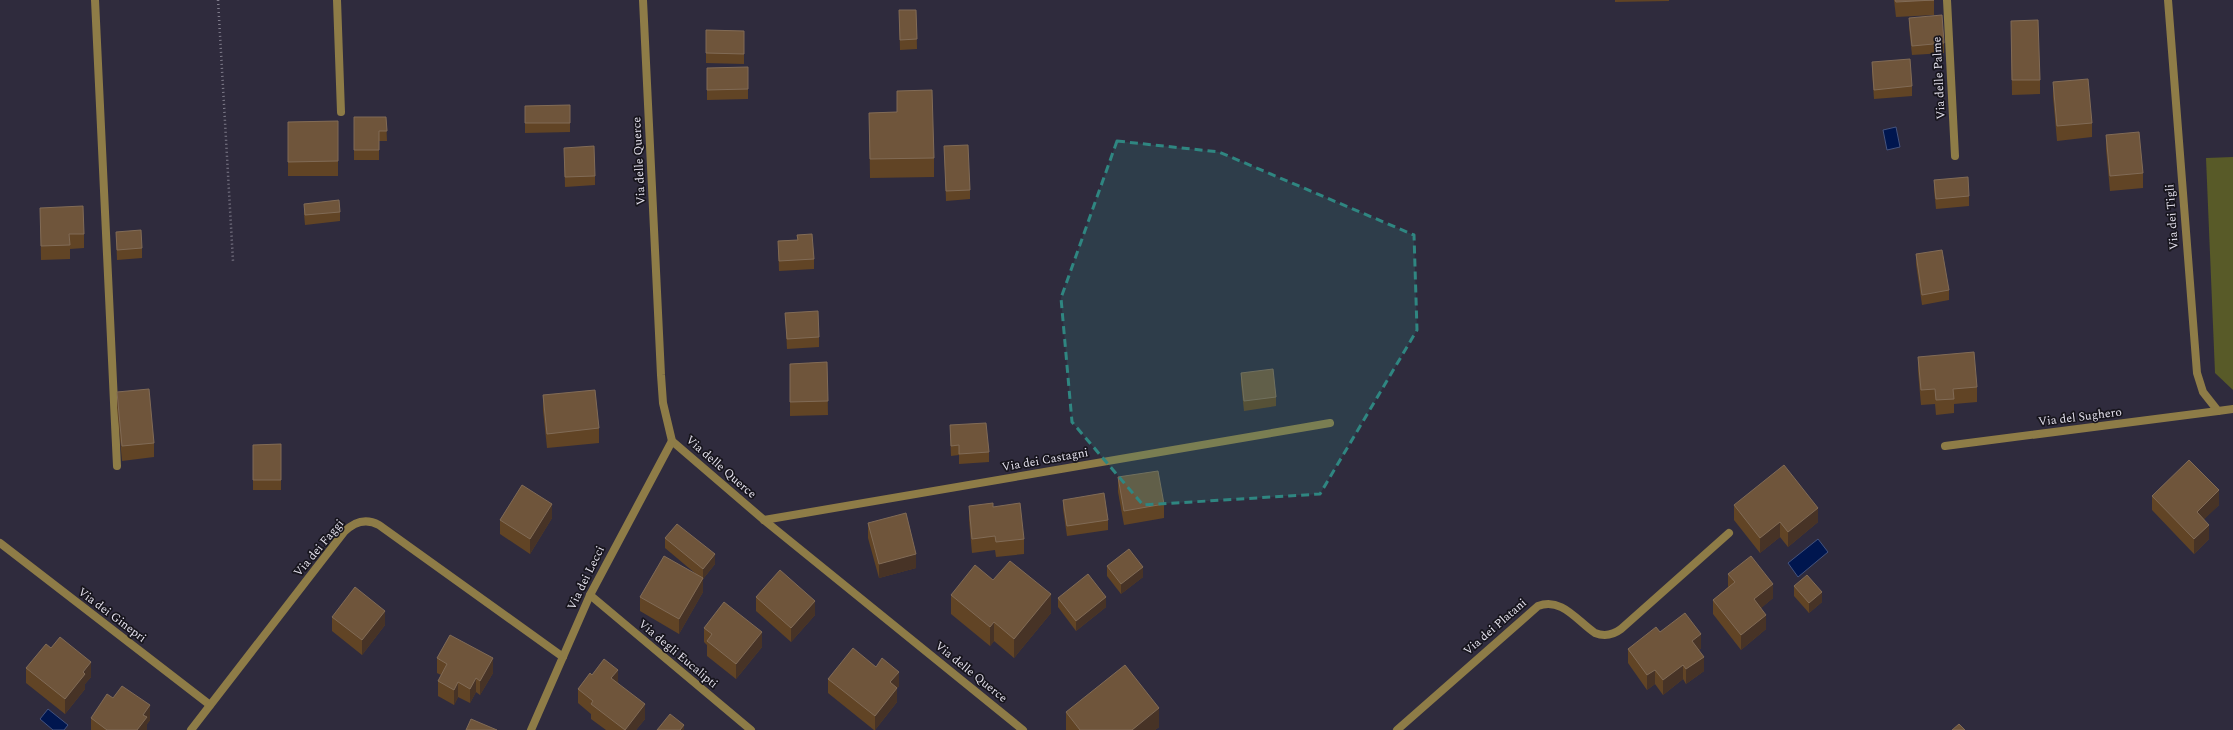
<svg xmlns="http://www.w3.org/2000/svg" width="2233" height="730" font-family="Spectral,serif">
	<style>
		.green { fill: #585a28 }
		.water { fill: #00164f; stroke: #44537e }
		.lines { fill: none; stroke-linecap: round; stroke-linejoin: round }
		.path { stroke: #7f7c8b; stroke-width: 2.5; stroke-dasharray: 1 3; stroke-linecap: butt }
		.service { stroke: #8e7c47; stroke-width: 8 }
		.minor { stroke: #8e7c47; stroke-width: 8 }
		.wall { fill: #614425 }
		.shaded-wall { fill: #473326 }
		.building { fill: #6f553b; stroke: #816b56 }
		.marked { fill: #2f8681; fill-opacity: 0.2; stroke: #2f8681; stroke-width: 3; stroke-dasharray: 8 5; stroke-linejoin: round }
		.labels { text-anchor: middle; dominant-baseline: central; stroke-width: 3.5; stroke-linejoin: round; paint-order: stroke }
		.street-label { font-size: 12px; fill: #e4e1ed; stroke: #17151d }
	</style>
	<rect width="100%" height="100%" fill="#2f2b3d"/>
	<path class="green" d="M2233 157V390L2215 373 2206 158Z"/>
	<g class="water">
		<path d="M1896 127 1900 147 1887 150 1883 130Z"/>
		<path d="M1818 539 1828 552 1798 577 1788 563Z"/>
		<path d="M48 709 68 725 64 730H53L40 719Z"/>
	</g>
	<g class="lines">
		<path class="path" d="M218 0 233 261"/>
		<g class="service">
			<path d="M95 0 117 466"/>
			<path d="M337 0 341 112"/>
		</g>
		<g class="minor">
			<path d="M643 0 661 375 663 403 672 441 764 520 1023 730"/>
			<path d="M1947 0 1955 156"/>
			<path d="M2168 0 2197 373 2203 392 2218 411 2233 409"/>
			<path d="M1945 446 2218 411"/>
			<path d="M764 520 1330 423"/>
			<path d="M0 543 210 705"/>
			<path d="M590 595 751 730"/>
			<path d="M191 730 344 532C354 522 366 518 379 525L563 657"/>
			<path d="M531 730 590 595 672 441"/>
			<path d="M1397 730 1538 606C1562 597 1577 621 1595 633 1605 637 1613 635 1621 629L1729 533"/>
		</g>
	</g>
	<g class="wall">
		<path d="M1615 0H1669V1L1615 2Z"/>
		<path d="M1894 0H1934V15L1896 17Z"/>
		<path d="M899 10H916L917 49 900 50Z"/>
		<path d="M1909 18 1944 43V53L1912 55 1909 28Z"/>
		<path d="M706 30 744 31V64L706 63Z"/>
		<path d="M2011 35 2040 80V94L2012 95Z"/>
		<path d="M1872 62 1912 86V96L1874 99 1872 72Z"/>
		<path d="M707 68 748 89V99L707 100Z"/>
		<path d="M2053 82 2092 123V137L2057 141 2053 97Z"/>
		<path d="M897 91 934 158V177L870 178 869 113 897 112Z"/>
		<path d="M570 105V132L525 133V106Z"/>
		<path d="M354 117H386L387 141H379V160H354Z"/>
		<path d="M338 121V176H288V122Z"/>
		<path d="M2106 135 2143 173V188L2110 191 2106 149Z"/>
		<path d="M944 146 970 190V199L946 201Z"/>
		<path d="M564 148 595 176V185L565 187Z"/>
		<path d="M1934 180 1969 196V206L1936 209 1934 190Z"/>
		<path d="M304 204 340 212V221L305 225 304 214Z"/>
		<path d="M40 208 84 234V248L70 249V259L41 260Z"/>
		<path d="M116 232 142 248V258L117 260Z"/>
		<path d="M797 235 814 259V269L779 271 778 241 797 240Z"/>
		<path d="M1916 254 1949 290V300L1922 305 1916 264Z"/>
		<path d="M785 313 819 337V347L787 349Z"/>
		<path d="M1918 357 1977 387V402L1954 404V413L1936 415 1935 404 1921 405 1918 371Z"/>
		<path d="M827 362 828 415 790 416V364Z"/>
		<path d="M1241 373 1276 397V406L1244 411 1241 383Z"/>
		<path d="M117 392 154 443V457L122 461 117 407Z"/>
		<path d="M543 395 599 428V443L547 448 543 410Z"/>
		<path d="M950 425 989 452V462L959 464V455L951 456 950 435Z"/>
		<path d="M281 444V490H253V445Z"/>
		<path d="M1118 477 1164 504V518L1124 525 1118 492Z"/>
		<path d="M2152 496 2219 505 2204 519 2209 539 2194 554 2152 510Z"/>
		<path d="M1063 500 1108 520V530L1067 536 1063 509Z"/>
		<path d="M1734 505 1818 522 1788 547 1780 537 1760 553 1734 520Z"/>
		<path d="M969 506 993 507 1024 539V554L996 557 995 550 972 553 969 520Z"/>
		<path d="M552 518 530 554 500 534V520Z"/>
		<path d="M868 523 916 568 879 578 868 538Z"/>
		<path d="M665 538 715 564 703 579V592L679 634 640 611V597L696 574 665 548Z"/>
		<path d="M1107 566 1143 577 1121 594 1107 576Z"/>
		<path d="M1728 574 1773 598 1761 608 1766 629 1741 650 1713 614V600L1728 587Z"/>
		<path d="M993 580 1051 613 1014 658 994 641 990 646 951 614V595Z"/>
		<path d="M1794 586 1822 602 1809 613 1794 596Z"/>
		<path d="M756 597 815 615 791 642 756 611Z"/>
		<path d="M1058 598 1106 607 1076 631 1058 607Z"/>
		<path d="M332 617 385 625 362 655 332 631Z"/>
		<path d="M704 628 762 647 736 679 707 656V645L704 642Z"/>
		<path d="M1660 632 1701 648 1699 650 1704 671 1686 684 1683 679 1663 695 1655 684 1647 690 1628 663V649Z"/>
		<path d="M437 658 493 673 480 695 476 692 470 703 458 697 454 705 438 696V681L441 675 437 673Z"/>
		<path d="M26 668 91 677 85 684V689L65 714 26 683Z"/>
		<path d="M592 675 618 683 645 719 636 730H606L591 719V714L578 703V689Z"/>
		<path d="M828 679 899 686 897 688V702L875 730H874L828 693Z"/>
		<path d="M113 698 150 720 147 724V730H91V718Z"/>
		<path d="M1066 712 1159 727 1155 730H1066Z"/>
	</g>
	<g class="shaded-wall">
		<path d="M2219 490V505L2197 526V512Z"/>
		<path d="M552 504V518L530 554V539Z"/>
		<path d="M1818 508V522L1788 547V532Z"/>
		<path d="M1780 522V537L1760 553V538Z"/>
		<path d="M2209 525V539L2194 554V539Z"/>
		<path d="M715 554V564L703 579V592L679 634V619L703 579V569Z"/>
		<path d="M916 554V568L879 578V564Z"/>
		<path d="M1143 567V577L1121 594V584Z"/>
		<path d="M1773 584V598L1754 614V599Z"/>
		<path d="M1822 592V602L1809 613V603Z"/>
		<path d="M1051 594V613L1014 658V639Z"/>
		<path d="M1106 597V607L1076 631V621Z"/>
		<path d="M815 601V615L791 642V628Z"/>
		<path d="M385 611V625L362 655V640Z"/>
		<path d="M1766 615V629L1741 650V635Z"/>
		<path d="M994 622V641L990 646V627Z"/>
		<path d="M762 632V647L736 679V664Z"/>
		<path d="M1701 634V648L1692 655V641Z"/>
		<path d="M1704 657V671L1686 684V669Z"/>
		<path d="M493 658V673L480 695V681Z"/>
		<path d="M91 662V677L85 684V689L65 714V699L83 672Z"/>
		<path d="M1683 665V679L1663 695V680Z"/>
		<path d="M618 670V684L611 678Z"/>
		<path d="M1655 670V684L1647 690V675Z"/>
		<path d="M899 672V686L897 688V702L875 730V716L890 682Z"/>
		<path d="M476 678V692L470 703V689Z"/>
		<path d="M458 682V697L454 705V690Z"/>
		<path d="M645 704V719L636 730H625Z"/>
		<path d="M150 705V720L147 724V730H137L143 715Z"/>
		<path d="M1159 708V727L1155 730H1132Z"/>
		<path d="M684 725V730H680Z"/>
	</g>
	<g class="building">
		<path d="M1895 0H1934L1896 2Z"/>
		<path d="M899 10H916L917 39 900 40Z"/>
		<path d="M1942 15 1944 43 1912 46 1909 18Z"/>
		<path d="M2038 20 2040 80H2012L2011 21Z"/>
		<path d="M706 30 744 31V54L706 53Z"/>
		<path d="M1910 59 1912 86 1874 90 1872 62Z"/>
		<path d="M748 67V89L707 90V68Z"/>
		<path d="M2088 79 2092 123 2057 126 2053 82Z"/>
		<path d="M932 90 934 158 870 159 869 113 897 112V91Z"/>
		<path d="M570 105V123H525V106Z"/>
		<path d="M354 117H386L387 131H379V150H354Z"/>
		<path d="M338 121V161L288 162V122Z"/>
		<path d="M2139 132 2143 173 2110 176 2106 135Z"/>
		<path d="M968 145 970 190 946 191 944 146Z"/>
		<path d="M594 146 595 176 565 177 564 148Z"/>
		<path d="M1968 177 1969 196 1936 199 1934 180Z"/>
		<path d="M339 200 340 212 305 215 304 204Z"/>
		<path d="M83 206 84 234H69L70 245 41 246 40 208Z"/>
		<path d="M141 230 142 248 117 250 116 232Z"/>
		<path d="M812 234 814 259 779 261 778 241 798 240 797 235Z"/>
		<path d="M1942 250 1949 290 1922 295 1916 254Z"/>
		<path d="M818 311 819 337 787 339 785 313Z"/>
		<path d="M1974 352 1977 387 1953 389 1954 399 1936 400 1935 389 1921 390 1918 357Z"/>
		<path d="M827 362 828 401 790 402V364Z"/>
		<path d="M1273 369 1276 397 1244 401 1241 373Z"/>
		<path d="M149 389 154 443 122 446 117 392Z"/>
		<path d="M595 390 599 428 547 434 543 395Z"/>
		<path d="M986 423 989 452 959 454V445L951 446 950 425Z"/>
		<path d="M281 444V480H253V445Z"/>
		<path d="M2189 460 2219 490 2197 512 2209 525 2194 539 2152 496Z"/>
		<path d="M1784 465 1818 508 1788 532 1780 522 1760 538 1734 505Z"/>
		<path d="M1158 471 1164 504 1124 511 1118 477Z"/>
		<path d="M522 485 552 504 530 539 500 520Z"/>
		<path d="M1104 493 1108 520 1067 526 1063 500Z"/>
		<path d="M993 503V507L1020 503 1024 539 996 542 995 536 972 539 969 506Z"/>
		<path d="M906 513 916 554 879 564 868 523Z"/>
		<path d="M677 524 715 554 703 569 665 538Z"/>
		<path d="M1129 549 1143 567 1121 584 1107 566Z"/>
		<path d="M664 556 703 578 679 619 640 597Z"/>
		<path d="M1751 556 1773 584 1754 599 1766 615 1741 635 1713 600 1735 582 1728 574Z"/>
		<path d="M1010 561 1051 594 1014 639 994 622 990 627 951 595 975 565 993 580Z"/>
		<path d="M780 570 815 601 791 628 756 597Z"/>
		<path d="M1088 574 1106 597 1076 621 1058 598Z"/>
		<path d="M1807 575 1822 592 1809 603 1794 586Z"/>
		<path d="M355 587 385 611 362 640 332 617Z"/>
		<path d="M724 602 762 632 736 664 707 641 712 634 704 628Z"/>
		<path d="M1685 613 1701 634 1692 641 1704 657 1686 669 1683 665 1663 680 1655 670 1647 675 1628 649 1656 627 1660 632Z"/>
		<path d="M450 635 493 658 480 681 476 678 470 689 458 682 454 690 438 681 447 664 437 658Z"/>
		<path d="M60 637 91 662 83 672 85 674 65 699 26 668 46 644 51 648Z"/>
		<path d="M853 648 876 667 882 658 899 672 890 682 897 688 875 716 828 679Z"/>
		<path d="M604 659 618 670 611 678 645 704 625 730 591 704 593 701 578 689 590 673 592 675Z"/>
		<path d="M1125 665 1159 708 1132 730H1080L1066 712Z"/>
		<path d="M122 686 150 705 143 715 147 717 137 730H107L91 718 107 694 113 698Z"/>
		<path d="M670 714 684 725 680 730H657Z"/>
		<path d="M471 719 497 730H466Z"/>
		<path d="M1959 724 1965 730H1952Z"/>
	</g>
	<path class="marked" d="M1117 141 1219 152 1414 235 1417 330 1320 494 1143 505 1072 422 1061 298Z"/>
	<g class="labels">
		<g class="street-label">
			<text transform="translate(1939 78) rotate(-93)">Via delle Palme</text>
			<text transform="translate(639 161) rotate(-93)">Via delle Querce</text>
			<text transform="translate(2172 217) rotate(-94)">Via dei Tigli</text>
			<text transform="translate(2080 417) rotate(-7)">Via del Sughero</text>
			<text transform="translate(1045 460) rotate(-10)">Via dei Castagni</text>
			<text transform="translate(721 467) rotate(41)">Via delle Querce</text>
			<text transform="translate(319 548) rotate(-50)">Via dei Faggi</text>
			<text transform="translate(586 578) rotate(-64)">Via dei Lecci</text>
			<text transform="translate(112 615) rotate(37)">Via dei Ginepri</text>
			<text transform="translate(1495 627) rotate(-41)">Via dei Platani</text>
			<text transform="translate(678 654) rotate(40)">Via degli Eucalipti</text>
			<text transform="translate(971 672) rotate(39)">Via delle Querce</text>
		</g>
	</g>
</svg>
